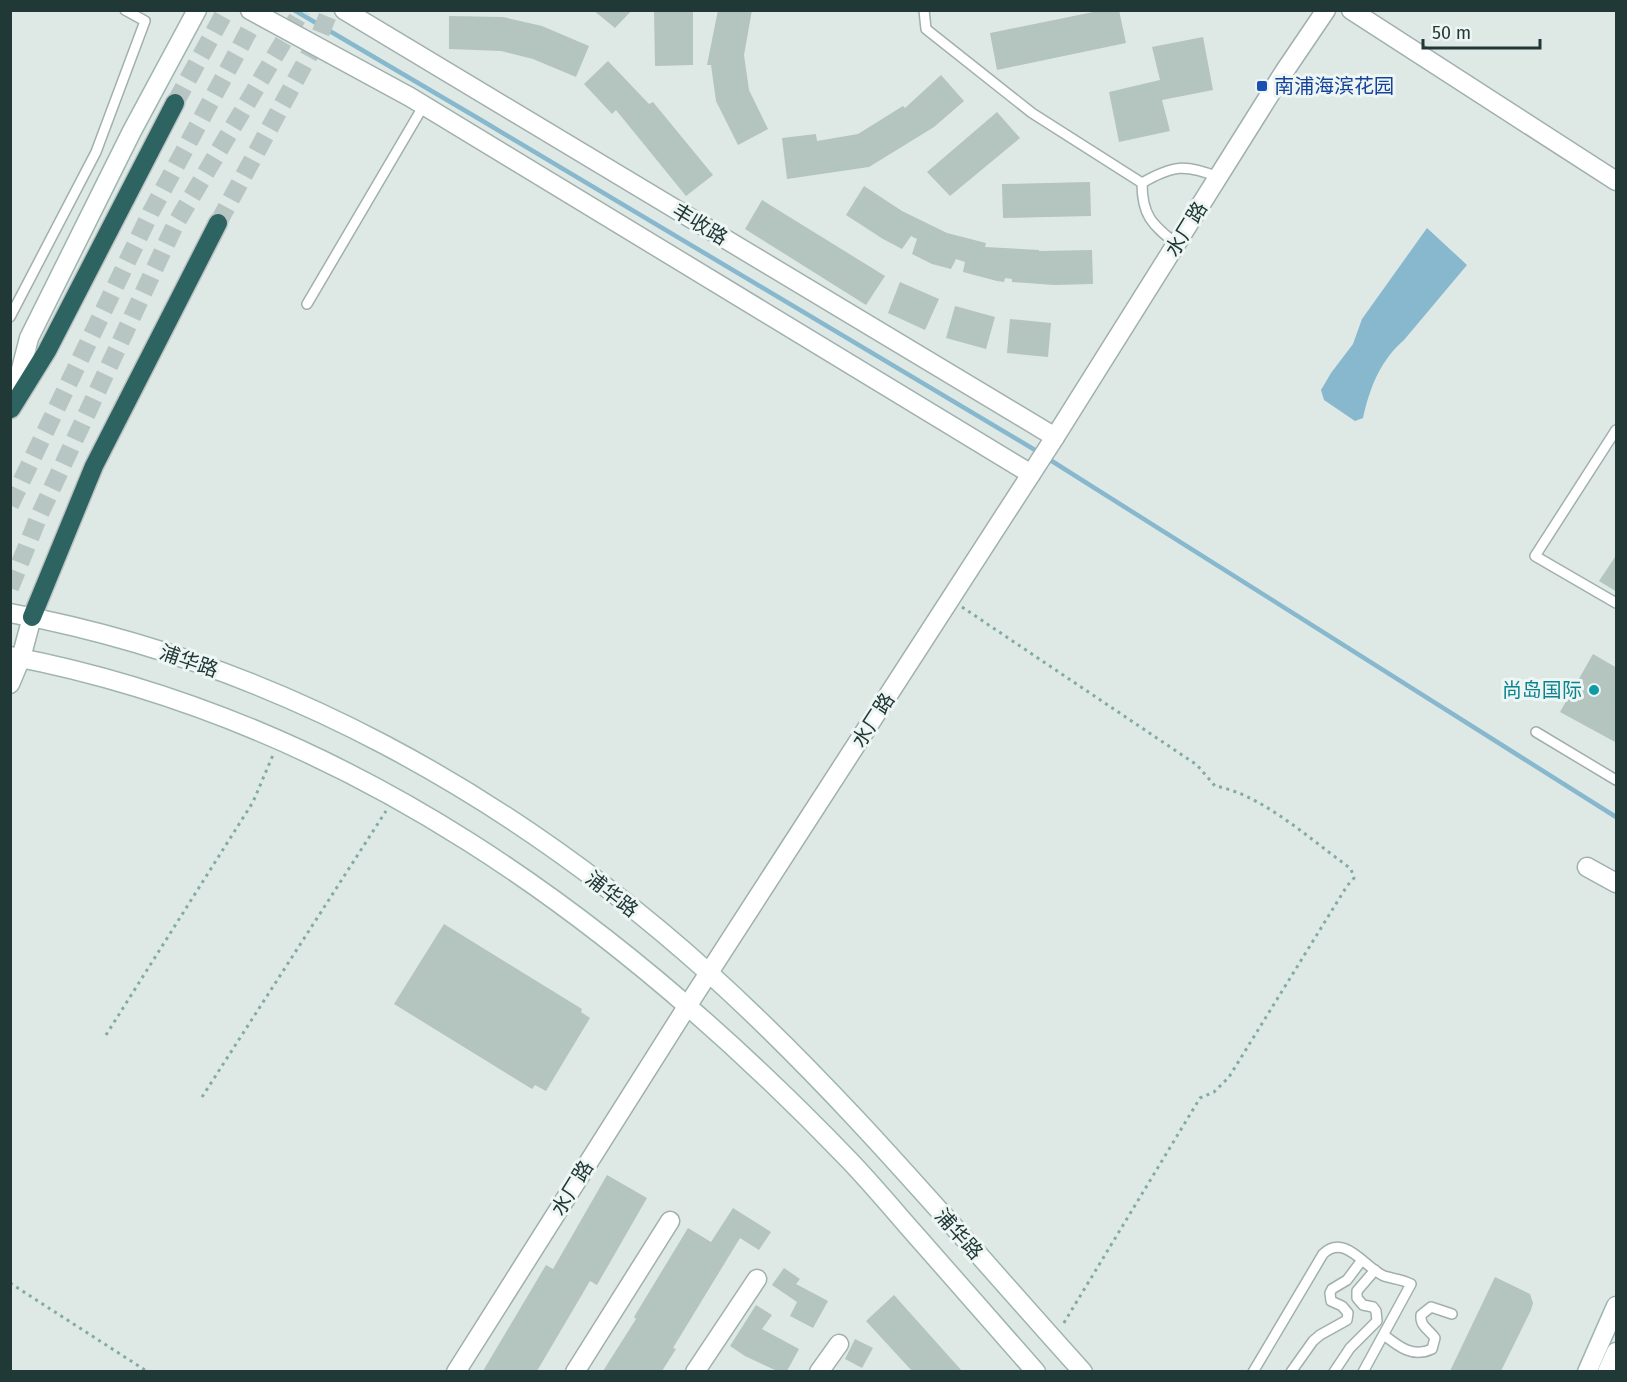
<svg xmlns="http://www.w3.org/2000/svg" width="1627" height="1382" font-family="'Fira Sans','Noto Sans SC',sans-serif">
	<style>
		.water { fill: #87b8cd }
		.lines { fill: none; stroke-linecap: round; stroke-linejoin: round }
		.stream { stroke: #87b8cd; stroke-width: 4.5 }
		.building { fill: #b4c4bf }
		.highway-tunnel { stroke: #b8c6c3; stroke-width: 18; stroke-dasharray: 18 9; stroke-linecap: butt }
		.lane-casing { stroke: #a1b0ae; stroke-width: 12 }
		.street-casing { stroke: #a1b0ae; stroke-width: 21 }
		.secondary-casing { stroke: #9eb5b0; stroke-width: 21 }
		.highway-casing { stroke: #bcc3c3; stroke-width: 21 }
		.path { stroke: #80aca5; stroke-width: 3; stroke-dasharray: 3 4.5; stroke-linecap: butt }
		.lane { stroke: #fff; stroke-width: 9 }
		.street { stroke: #fff; stroke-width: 18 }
		.secondary { stroke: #fff; stroke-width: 18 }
		.highway { stroke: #2d6360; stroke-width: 18 }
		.transit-dot { fill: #1a4fb4; stroke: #eef6f4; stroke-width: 2 }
		.culture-dot { fill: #0f9aa8; stroke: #eef6f4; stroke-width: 2 }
		.labels { text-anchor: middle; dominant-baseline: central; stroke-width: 6; stroke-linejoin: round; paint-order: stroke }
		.transit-label { font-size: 20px; fill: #164399; stroke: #eef6f4; text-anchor: start }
		.street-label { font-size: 20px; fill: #203836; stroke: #eef6f4 }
		.culture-label { font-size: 20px; fill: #0d838f; stroke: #eef6f4; text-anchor: end }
	</style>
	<rect width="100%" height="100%" fill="#dee9e6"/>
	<path class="water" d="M1427 228 1467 265 1404 340C1380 361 1370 387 1363 418L1355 421 1324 400 1321 390 1331 373 1353 344 1362 319Z"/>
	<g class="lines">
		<g class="stream">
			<path d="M294 10 481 120 1040 453"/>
			<path d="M1047 458 1616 817"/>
		</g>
	</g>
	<g class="building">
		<path d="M593 10H632L615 28Z"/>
		<path d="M654 10H693V65L655 66Z"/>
		<path d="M718 10H752L744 55 749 90 768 129 738 145 716 101 711 65H707Z"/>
		<path d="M1103 10H1119L1126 43 997 70 990 33Z"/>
		<path d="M449 16 503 17 542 26 589 46 576 77 533 59 501 51 449 49Z"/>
		<path d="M1203 37 1213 90 1162 100 1170 131 1119 142 1109 92 1160 80 1152 47Z"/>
		<path d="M608 61 649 104 653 102 713 175 686 196 616 110 612 114 584 84Z"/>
		<path d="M941 75 964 101 934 127 869 167 787 179 782 138 816 134 817 141 858 134 903 106 905 108Z"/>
		<path d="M997 112 1020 138 950 196 927 172Z"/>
		<path d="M1090 182 1091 216 1003 218 1002 184Z"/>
		<path d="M864 186 902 211 947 233 986 243 985 247 1039 250V251L1092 250 1093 284 1054 285 1012 282V279L1005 278 1004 282 997 281 963 272 965 262 956 259 951 269 932 264 912 254 917 239 911 236 902 249 883 239 846 215Z"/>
		<path d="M762 200 885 276 866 305 745 229Z"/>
		<path d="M900 282 939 299 925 330 888 313Z"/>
		<path d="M955 306 995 317 986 349 946 338Z"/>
		<path d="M1010 319 1051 323 1048 357 1007 353Z"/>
		<path d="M1617 554V592L1599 581Z"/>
		<path d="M1593 654 1617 668V743L1560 712Z"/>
		<path d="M444 924 582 1009 581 1012 590 1018 546 1091 535 1085 532 1089 394 1004Z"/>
		<path d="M607 1175 647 1198 597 1285 590 1281 537 1371H483L546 1265 553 1269Z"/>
		<path d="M733 1208 771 1232 759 1250 740 1238 673 1348 676 1349 662 1371H603L636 1319 634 1317 688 1228 711 1242Z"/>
		<path d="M784 1268 800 1279 796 1284 828 1301 813 1328 790 1316 797 1302 772 1285Z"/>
		<path d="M1495 1277 1530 1294 1533 1303 1531 1310 1501 1371H1450Z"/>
		<path d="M894 1295 962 1371H912L866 1321Z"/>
		<path d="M756 1305 772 1315 762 1329 799 1349 787 1371H777L745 1356 730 1346Z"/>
		<path d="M855 1339 873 1348 862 1368 845 1359Z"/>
	</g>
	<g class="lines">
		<g class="highway-tunnel">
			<path d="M175 103 226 10"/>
			<path d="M218 223 319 37 330 10"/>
			<path d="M10 505 151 212 260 10"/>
			<path d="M10 588 39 516 175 225 302 10"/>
		</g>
		<g class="lane-casing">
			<g id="lane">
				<path d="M924 10 926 29 1032 113 1142 183C1142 216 1152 224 1176 244"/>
				<path d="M1142 183C1173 165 1185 164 1218 177"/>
				<path d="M307 304 424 105"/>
				<path d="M10 317 96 152 145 21 125 10"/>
				<path d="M1616 430 1535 556 1616 603"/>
				<path d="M1536 732 1616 780"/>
				<path d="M1384 1335C1399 1347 1413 1358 1432 1349L1435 1338C1429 1329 1420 1327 1421 1315L1431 1307 1452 1314"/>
				<path d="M1253 1372 1323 1254C1345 1233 1364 1267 1384 1276 1393 1279 1402 1279 1411 1284L1363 1372"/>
				<path d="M1291 1372 1313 1341 1320 1335 1347 1320 1348 1313 1342 1306 1331 1301 1330 1293 1332 1289 1347 1280 1362 1260"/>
				<path d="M1334 1372 1350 1348 1377 1321 1376 1311 1373 1307 1363 1305 1357 1298V1291L1375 1270"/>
			</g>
		</g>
		<g class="street-casing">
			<g id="street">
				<path d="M250 10 410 97 1031 474"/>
				<path d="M344 10 1055 437"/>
				<path d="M1351 10 1616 181"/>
				<path d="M1587 867 1616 883"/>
				<path d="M456 1372 688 1005 1055 437 1284 72 1326 10"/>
				<path d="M575 1372 670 1221"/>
				<path d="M695 1372 757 1279"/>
				<path d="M819 1372 839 1344"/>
			</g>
		</g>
		<g class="secondary-casing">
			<g id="secondary">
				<path d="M12 404 29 338 132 131 197 10"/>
				<path d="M10 613C274 662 511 795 709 973 844 1095 961 1237 1083 1372"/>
				<path d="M10 656C346 720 617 919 849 1160 871 1183 892 1208 913 1232 954 1279 995 1325 1036 1372"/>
				<path d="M10 684 21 658 32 617"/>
				<path d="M1587 1372 1616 1306"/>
				<path d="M1607 1372 1616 1352"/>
			</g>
		</g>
		<g class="highway-casing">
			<g id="highway">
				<path d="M11 409 47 351 175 103"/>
				<path d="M32 617 94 466 218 223"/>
			</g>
		</g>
		<g class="path">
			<path d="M962 607 1197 765 1215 786C1260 794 1305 835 1342 862L1351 869 1354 878 1347 886 1229 1077 1214 1092 1200 1098 1062 1326"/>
			<path d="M106 1035 253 802 273 755"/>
			<path d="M202 1097 386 811"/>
			<path d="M10 1283 148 1372"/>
		</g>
		<use href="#lane" class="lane"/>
		<use href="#street" class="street"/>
		<use href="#secondary" class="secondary"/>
		<use href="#highway" class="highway"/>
	</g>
	<rect class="transit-dot" x="1256" y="80" width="12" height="12" rx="3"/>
	<circle class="culture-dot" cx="1594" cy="690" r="6"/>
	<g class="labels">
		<g class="transit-label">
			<text x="1274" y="86">南浦海滨花园</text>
		</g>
		<g class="street-label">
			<text transform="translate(700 224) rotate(31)">丰收路</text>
			<text transform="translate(1186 229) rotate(-58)">水厂路</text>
			<text transform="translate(189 661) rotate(19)">浦华路</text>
			<text transform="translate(873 720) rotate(-57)">水厂路</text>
			<text transform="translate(612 894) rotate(38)">浦华路</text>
			<text transform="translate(572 1188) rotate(-58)">水厂路</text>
			<text transform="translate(959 1234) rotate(48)">浦华路</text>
		</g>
		<g class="culture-label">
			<text x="1582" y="690">尚岛国际</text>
		</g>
	</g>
	<rect width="1627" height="1382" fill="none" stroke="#203836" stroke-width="24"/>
	<path d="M1423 39v9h117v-9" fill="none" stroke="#203836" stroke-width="3"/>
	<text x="1432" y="39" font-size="18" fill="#203836" stroke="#eef6f4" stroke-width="4.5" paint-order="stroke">50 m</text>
</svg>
